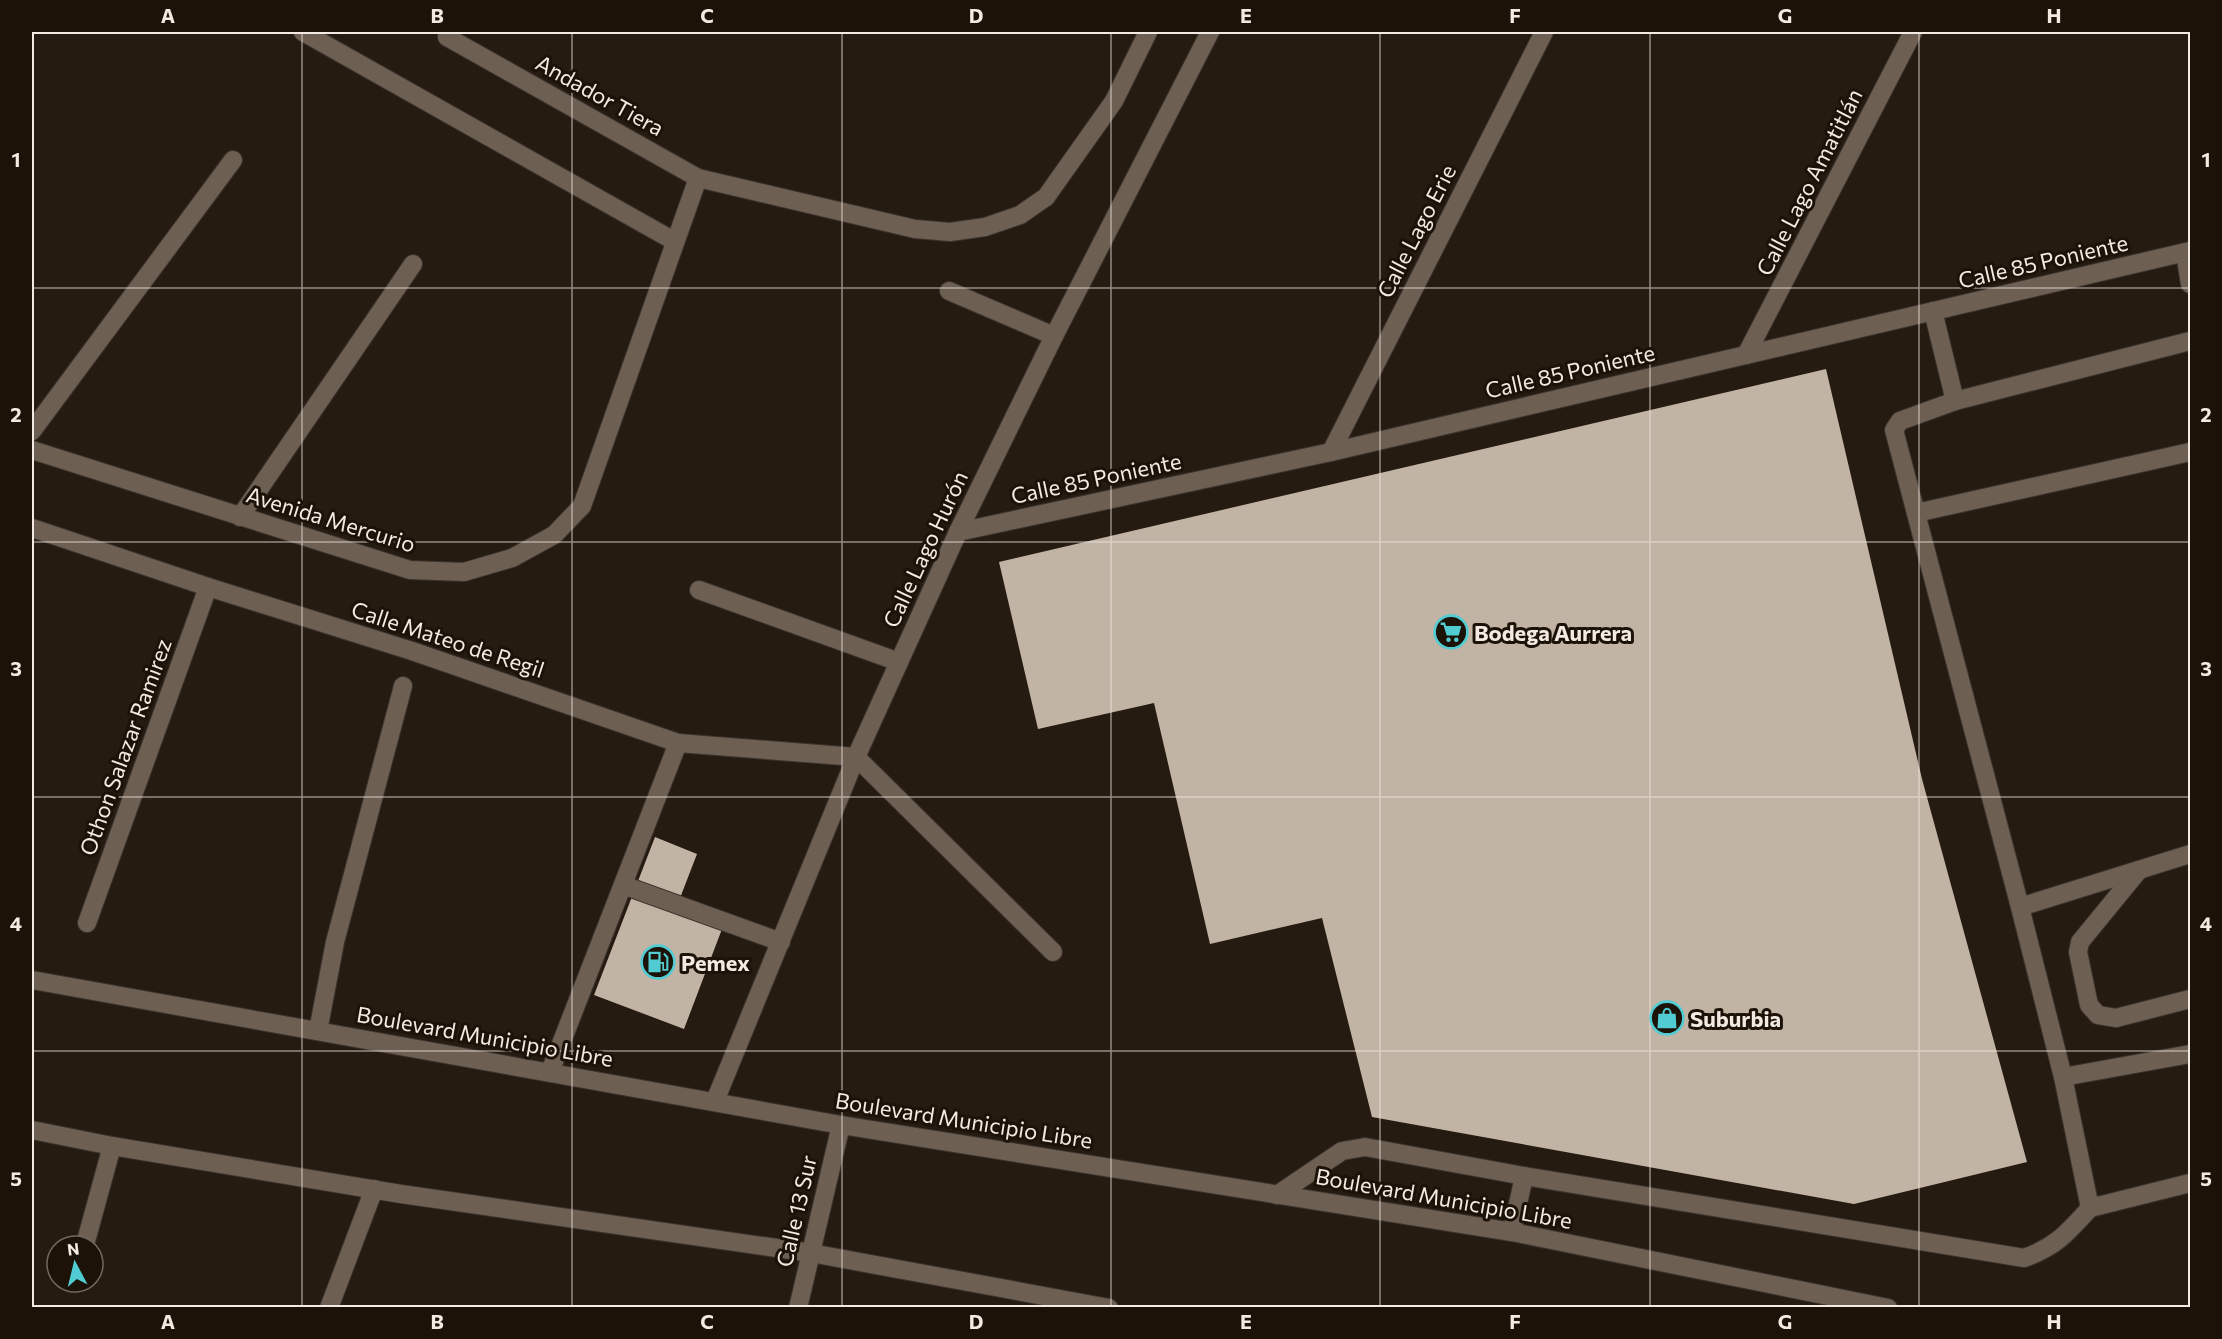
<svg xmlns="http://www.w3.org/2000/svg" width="2222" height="1339" font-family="Commissioner,sans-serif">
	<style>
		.building { fill: #c2b4a5 }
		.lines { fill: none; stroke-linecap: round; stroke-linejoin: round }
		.service-casing { stroke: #3c342e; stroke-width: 20 }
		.minor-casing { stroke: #3c342e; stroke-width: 20 }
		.secondary-casing { stroke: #3c342e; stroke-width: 20 }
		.service { stroke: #6d6053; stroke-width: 18 }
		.minor { stroke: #6d6053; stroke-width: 18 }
		.secondary { stroke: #6d6053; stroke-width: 18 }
		.grid { fill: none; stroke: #f2eae3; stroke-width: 1.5; stroke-opacity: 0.55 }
		.labels { text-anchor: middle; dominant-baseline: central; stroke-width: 6; stroke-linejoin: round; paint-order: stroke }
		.street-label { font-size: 22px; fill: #f2eae3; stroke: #1c1207 }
		.poi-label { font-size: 22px; font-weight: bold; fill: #f2eae3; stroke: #1c1207; text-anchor: start }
		.neatline { fill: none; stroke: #f2eae3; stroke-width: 2 }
		.grid-label { font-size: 20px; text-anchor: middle; font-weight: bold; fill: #f2eae3 }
	</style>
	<rect width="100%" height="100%" fill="#261b10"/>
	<g class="building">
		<path d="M1826 369 1922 779 2027 1162 1854 1204 1372 1117 1322 918 1210 944 1154 703 1038 729 999 562Z"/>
		<path d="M655 837 697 854 675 911 722 929 684 1029 594 995Z"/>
	</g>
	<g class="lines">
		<g class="service-casing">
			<g id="service">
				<path d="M2185 253 2190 284"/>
				<path d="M949 291 1054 336"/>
				<path d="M1933 311 1955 401 1900 421 1894 430 2020 907"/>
				<path d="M1955 401 2190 341"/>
				<path d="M1916 513 2190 452"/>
				<path d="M699 590 899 662"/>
				<path d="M856 757 1053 952"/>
				<path d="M2139 870 2080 942 2078 952 2089 1005 2098 1015 2116 1018 2190 999"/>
				<path d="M623 885 781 942"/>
				<path d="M87 923 208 587"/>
				<path d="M318 1031 335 942 403 686"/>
				<path d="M2190 1054 2063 1077 2090 1208 2190 1183"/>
				<path d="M550 1072 678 743"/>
				<path d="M2063 1077 2020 907 2190 854"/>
				<path d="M1277 1195 1342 1151 1365 1147 1524 1176 2024 1258C2056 1247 2068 1232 2090 1208"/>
				<path d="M1512 1232 1524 1176"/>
				<path d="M86 1241 112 1146"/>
			</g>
		</g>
		<g class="minor-casing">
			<g id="minor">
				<path d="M303 32 674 241"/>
				<path d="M447 37 698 178 915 229 950 232 985 227 1020 215 1046 197 1114 101 1148 32"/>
				<path d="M1746 355 1913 32"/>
				<path d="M32 431 233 160"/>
				<path d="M32 450 410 570 464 572 512 558 554 535 582 506 698 178"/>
				<path d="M1331 452 1544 32"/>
				<path d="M240 517 413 264"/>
				<path d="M32 528 208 587 412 651 678 743 856 757"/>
				<path d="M958 532 1331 452 2190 251"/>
				<path d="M715 1101 856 757 958 532 1054 336 1210 32"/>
				<path d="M329 1308 374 1189"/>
				<path d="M798 1308 841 1125"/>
			</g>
		</g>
		<g class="secondary-casing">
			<g id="secondary">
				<path d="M32 980 841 1125 1512 1232 1888 1308"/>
				<path d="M32 1130 112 1146 401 1194 811 1253 1109 1308"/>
			</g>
		</g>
		<use href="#service" class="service"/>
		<use href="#minor" class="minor"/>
		<use href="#secondary" class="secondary"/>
	</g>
	<path class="grid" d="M302 32V1308M572 32V1308M842 32V1308M1111 32V1308M1380 32V1308M1650 32V1308M1919 32V1308M32 288H2190M32 542H2190M32 797H2190M32 1051H2190"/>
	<defs>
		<g id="supermarket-ring" transform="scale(1.725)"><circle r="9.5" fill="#1c1207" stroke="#51ccd3" stroke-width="1.5"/><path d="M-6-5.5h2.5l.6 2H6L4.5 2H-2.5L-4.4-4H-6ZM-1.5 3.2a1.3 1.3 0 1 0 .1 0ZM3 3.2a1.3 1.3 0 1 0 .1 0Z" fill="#51ccd3"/></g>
		<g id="fuel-ring" transform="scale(1.725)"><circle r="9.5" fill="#1c1207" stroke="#51ccd3" stroke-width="1.5"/><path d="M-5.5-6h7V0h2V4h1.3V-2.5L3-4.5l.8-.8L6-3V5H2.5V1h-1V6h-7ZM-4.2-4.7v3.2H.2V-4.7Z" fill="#51ccd3"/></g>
		<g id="shop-ring" transform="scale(1.725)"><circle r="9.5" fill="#1c1207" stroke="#51ccd3" stroke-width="1.5"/><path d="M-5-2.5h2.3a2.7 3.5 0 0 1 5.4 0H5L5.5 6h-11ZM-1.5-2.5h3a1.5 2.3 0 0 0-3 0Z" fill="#51ccd3"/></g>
	</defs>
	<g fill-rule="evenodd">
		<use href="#supermarket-ring" x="1451" y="632"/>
		<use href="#fuel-ring" x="658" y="962"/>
		<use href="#shop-ring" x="1667" y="1018"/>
	</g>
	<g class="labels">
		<g class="street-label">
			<text transform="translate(600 95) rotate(29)">Andador Tiera</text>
			<text transform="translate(1809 182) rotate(-63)">Calle Lago Amatitlán</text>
			<text transform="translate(1416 231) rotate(-63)">Calle Lago Erie</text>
			<text transform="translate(2043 261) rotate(-13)">Calle 85 Poniente</text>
			<text transform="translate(1570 371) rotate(-13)">Calle 85 Poniente</text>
			<text transform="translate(1096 478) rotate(-12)">Calle 85 Poniente</text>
			<text transform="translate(331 519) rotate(17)">Avenida Mercurio</text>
			<text transform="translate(925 549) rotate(-65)">Calle Lago Hurón</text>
			<text transform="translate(448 639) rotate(18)">Calle Mateo de Regil</text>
			<text transform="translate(125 747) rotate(-70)">Othon Salazar Ramirez</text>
			<text transform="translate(485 1036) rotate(10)">Boulevard Municipio Libre</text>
			<text transform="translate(964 1120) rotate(9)">Boulevard Municipio Libre</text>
			<text transform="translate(1444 1198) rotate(10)">Boulevard Municipio Libre</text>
			<text transform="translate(796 1211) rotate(-77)">Calle 13 Sur</text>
		</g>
		<g class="poi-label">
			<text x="1474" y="632">Bodega Aurrera</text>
			<text x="681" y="962">Pemex</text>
			<text x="1690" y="1018">Suburbia</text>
		</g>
	</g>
	<rect width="2222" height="1339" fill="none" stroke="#1c1207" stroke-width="66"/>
	<g transform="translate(75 1264) rotate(353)"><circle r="28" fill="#1c1207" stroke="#72685f" stroke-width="1.5"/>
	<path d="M0-4.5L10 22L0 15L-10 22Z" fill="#51ccd3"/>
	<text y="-9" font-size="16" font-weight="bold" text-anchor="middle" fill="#f2eae3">N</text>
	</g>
	<rect x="33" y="33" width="2156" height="1273" class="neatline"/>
	<g class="grid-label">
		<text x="168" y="23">A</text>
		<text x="437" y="23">B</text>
		<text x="707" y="23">C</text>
		<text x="976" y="23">D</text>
		<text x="1246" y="23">E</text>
		<text x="1515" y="23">F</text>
		<text x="1785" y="23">G</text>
		<text x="2054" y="23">H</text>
		<text x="16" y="167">1</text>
		<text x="2206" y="167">1</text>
		<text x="16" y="422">2</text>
		<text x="2206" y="422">2</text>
		<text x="16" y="676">3</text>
		<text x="2206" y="676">3</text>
		<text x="16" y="931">4</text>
		<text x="2206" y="931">4</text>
		<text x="16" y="1186">5</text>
		<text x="2206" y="1186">5</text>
		<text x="168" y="1329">A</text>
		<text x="437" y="1329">B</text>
		<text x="707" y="1329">C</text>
		<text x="976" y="1329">D</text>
		<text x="1246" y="1329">E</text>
		<text x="1515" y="1329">F</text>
		<text x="1785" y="1329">G</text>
		<text x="2054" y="1329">H</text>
	</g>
</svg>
